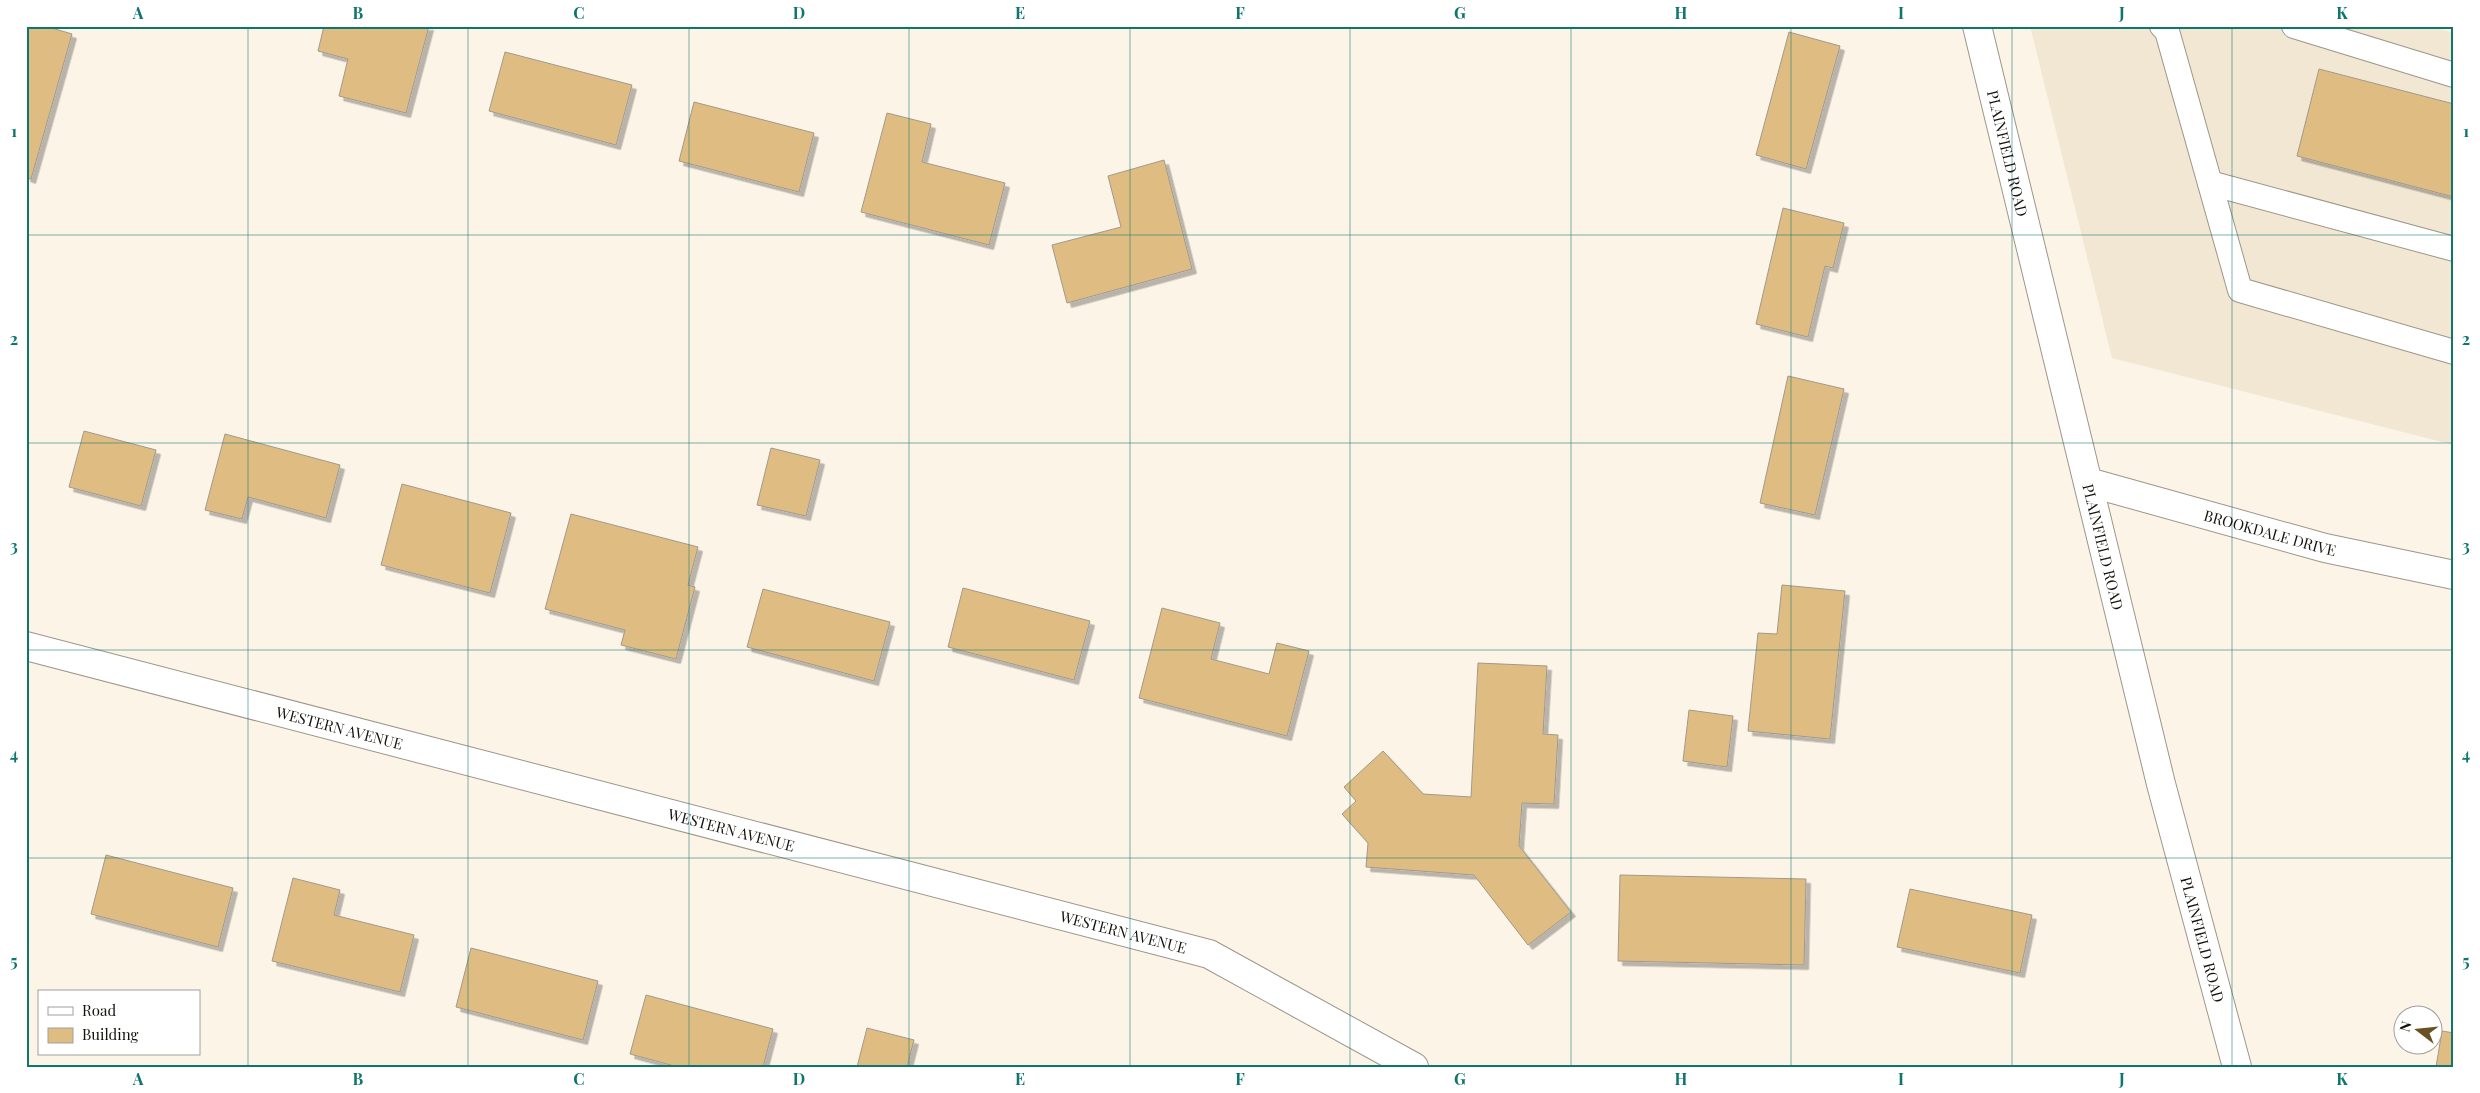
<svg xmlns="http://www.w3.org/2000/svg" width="2480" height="1093" font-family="'Playfair Display',serif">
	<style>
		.built { fill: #f2e7d3 }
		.building { fill: #dfbd82; stroke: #a0998d; filter: url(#shadow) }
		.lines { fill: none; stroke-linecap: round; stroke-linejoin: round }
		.lane-casing { stroke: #9d968a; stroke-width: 26 }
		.street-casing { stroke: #9d968a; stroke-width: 30 }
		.secondary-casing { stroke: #9d968a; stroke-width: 30 }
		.lane { stroke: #fff; stroke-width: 24 }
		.street { stroke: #fff; stroke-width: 28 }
		.secondary { stroke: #fff; stroke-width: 28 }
		.grid { fill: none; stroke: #0f766e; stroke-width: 1; stroke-opacity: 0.55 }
		.labels { text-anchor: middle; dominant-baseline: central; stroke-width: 5; stroke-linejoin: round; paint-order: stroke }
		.street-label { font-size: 15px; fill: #14120d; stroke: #fff }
		.neatline { fill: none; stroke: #0f766e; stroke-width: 2 }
		.grid-label { font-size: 16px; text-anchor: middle; font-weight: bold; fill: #0f766e }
	</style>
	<defs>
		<filter id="shadow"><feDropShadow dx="4.5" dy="4.5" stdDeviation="0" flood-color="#0004"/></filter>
	</defs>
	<rect width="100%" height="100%" fill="#fcf4e7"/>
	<path class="built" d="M2030 26H2428L2454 33V445L2112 358Z"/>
	<g class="building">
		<path d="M29 26H45L72 34 31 179 26 177V35Z"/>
		<path d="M324 26H429L406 113 339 96 348 59 318 51Z"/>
		<path d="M1789 32 1840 46 1806 169 1756 155Z"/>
		<path d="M505 52 632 85 616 145 489 111Z"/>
		<path d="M2319 69 2454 104V197L2297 156Z"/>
		<path d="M694 102 814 133 799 192 679 161Z"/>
		<path d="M887 113 931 124 922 162 1005 183 989 245 861 212Z"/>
		<path d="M1164 160 1192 269 1067 303 1052 245 1121 227 1108 176Z"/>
		<path d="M1783 208 1844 223 1833 268 1825 266 1808 337 1756 324Z"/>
		<path d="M1788 376 1844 389 1815 515 1760 503Z"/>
		<path d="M84 431 156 450 141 506 69 487Z"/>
		<path d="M225 434 340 465 326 518 248 497 242 519 205 510Z"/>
		<path d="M771 448 820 460 806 516 757 505Z"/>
		<path d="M402 484 511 513 490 593 381 565Z"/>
		<path d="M571 514 698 547 688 585 695 587 676 659 621 645 625 630 545 609Z"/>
		<path d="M1782 585 1845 591 1830 739 1748 731 1758 633 1777 634Z"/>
		<path d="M963 588 1090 621 1074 680 948 647Z"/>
		<path d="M763 589 890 622 874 681 747 647Z"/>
		<path d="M1162 608 1220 623 1211 659 1269 674 1277 643 1309 651 1287 736 1139 698Z"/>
		<path d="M1478 663 1547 666 1543 734 1558 735 1554 804 1522 803 1519 846 1571 912 1528 945 1474 875 1366 867 1368 843 1342 814 1356 801 1344 787 1383 751 1423 794 1471 797Z"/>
		<path d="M1689 710 1733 716 1727 767 1683 761Z"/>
		<path d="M106 855 233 888 218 947 91 914Z"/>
		<path d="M1620 875 1806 879 1804 965 1618 961Z"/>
		<path d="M293 878 340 890 334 915 414 935 400 992 272 961Z"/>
		<path d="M1910 889 2032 915 2020 973 1897 947Z"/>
		<path d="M471 948 598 981 583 1040 456 1007Z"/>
		<path d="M646 995 773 1029 763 1067H678L630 1054Z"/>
		<path d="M867 1028 914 1040 907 1067H857Z"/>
		<path d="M2442 1031 2454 1033V1067H2436Z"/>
	</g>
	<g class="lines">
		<g class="lane-casing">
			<g id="lane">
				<path d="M2162 26 2167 31 2240 290 2454 352"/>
				<path d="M2294 26 2454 75"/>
				<path d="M2210 183 2454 249"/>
			</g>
		</g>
		<g class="street-casing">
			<g id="street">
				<path id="s1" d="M2088 482 2325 548 2454 575"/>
				<path id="s2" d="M26 646 1209 954 1414 1067"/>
			</g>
		</g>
		<g class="secondary-casing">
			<g id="secondary">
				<path id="s3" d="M1977 26 2161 784 2237 1067"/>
			</g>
		</g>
		<use href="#lane" class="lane"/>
		<use href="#street" class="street"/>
		<use href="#secondary" class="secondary"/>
	</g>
	<path class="grid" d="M248 26V1067M468 26V1067M689 26V1067M909 26V1067M1130 26V1067M1350 26V1067M1571 26V1067M1791 26V1067M2012 26V1067M2232 26V1067M26 235H2454M26 443H2454M26 650H2454M26 858H2454"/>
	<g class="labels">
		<g class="street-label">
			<text stroke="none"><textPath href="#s3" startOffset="131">PLAINFIELD ROAD</textPath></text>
			<text stroke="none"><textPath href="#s1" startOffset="189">BROOKDALE DRIVE</textPath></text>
			<text stroke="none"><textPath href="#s3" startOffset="536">PLAINFIELD ROAD</textPath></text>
			<text stroke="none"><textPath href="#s2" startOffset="324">WESTERN AVENUE</textPath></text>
			<text stroke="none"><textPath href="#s2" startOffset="729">WESTERN AVENUE</textPath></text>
			<text stroke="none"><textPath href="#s2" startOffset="1134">WESTERN AVENUE</textPath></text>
			<text stroke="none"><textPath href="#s3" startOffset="941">PLAINFIELD ROAD</textPath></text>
		</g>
	</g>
	<rect width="2480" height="1093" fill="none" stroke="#ffffff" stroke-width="55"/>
	<rect x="38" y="990" width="162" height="65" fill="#ffffff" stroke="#a1a09e"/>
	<rect x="48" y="1007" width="25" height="8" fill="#ffffff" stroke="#a1a09e"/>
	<text x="82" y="1016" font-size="15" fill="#14120d">Road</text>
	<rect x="48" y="1028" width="25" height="15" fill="#dfbd82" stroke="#a1a09e"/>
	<text x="82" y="1040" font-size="15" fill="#14120d">Building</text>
	<g transform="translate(2418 1030) rotate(286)"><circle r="24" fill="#ffffff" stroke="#a1a09e"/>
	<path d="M0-4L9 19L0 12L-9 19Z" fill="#685221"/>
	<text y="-8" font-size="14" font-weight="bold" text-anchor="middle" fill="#14120d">N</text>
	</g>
	<rect x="28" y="28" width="2424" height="1038" class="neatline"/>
	<g class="grid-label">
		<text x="138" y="19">A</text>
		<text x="358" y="19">B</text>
		<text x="579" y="19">C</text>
		<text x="799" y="19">D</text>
		<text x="1020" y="19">E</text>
		<text x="1240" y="19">F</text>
		<text x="1460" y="19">G</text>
		<text x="1681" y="19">H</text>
		<text x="1901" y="19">I</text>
		<text x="2122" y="19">J</text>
		<text x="2342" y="19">K</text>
		<text x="14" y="137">1</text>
		<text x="2466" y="137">1</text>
		<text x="14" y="345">2</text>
		<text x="2466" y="345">2</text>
		<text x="14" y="552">3</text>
		<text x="2466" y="552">3</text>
		<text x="14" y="760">4</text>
		<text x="2466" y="760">4</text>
		<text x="14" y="967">5</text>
		<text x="2466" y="967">5</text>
		<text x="138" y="1085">A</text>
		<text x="358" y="1085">B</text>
		<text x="579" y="1085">C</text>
		<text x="799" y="1085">D</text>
		<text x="1020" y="1085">E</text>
		<text x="1240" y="1085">F</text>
		<text x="1460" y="1085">G</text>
		<text x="1681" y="1085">H</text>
		<text x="1901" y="1085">I</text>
		<text x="2122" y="1085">J</text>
		<text x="2342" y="1085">K</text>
	</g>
</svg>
